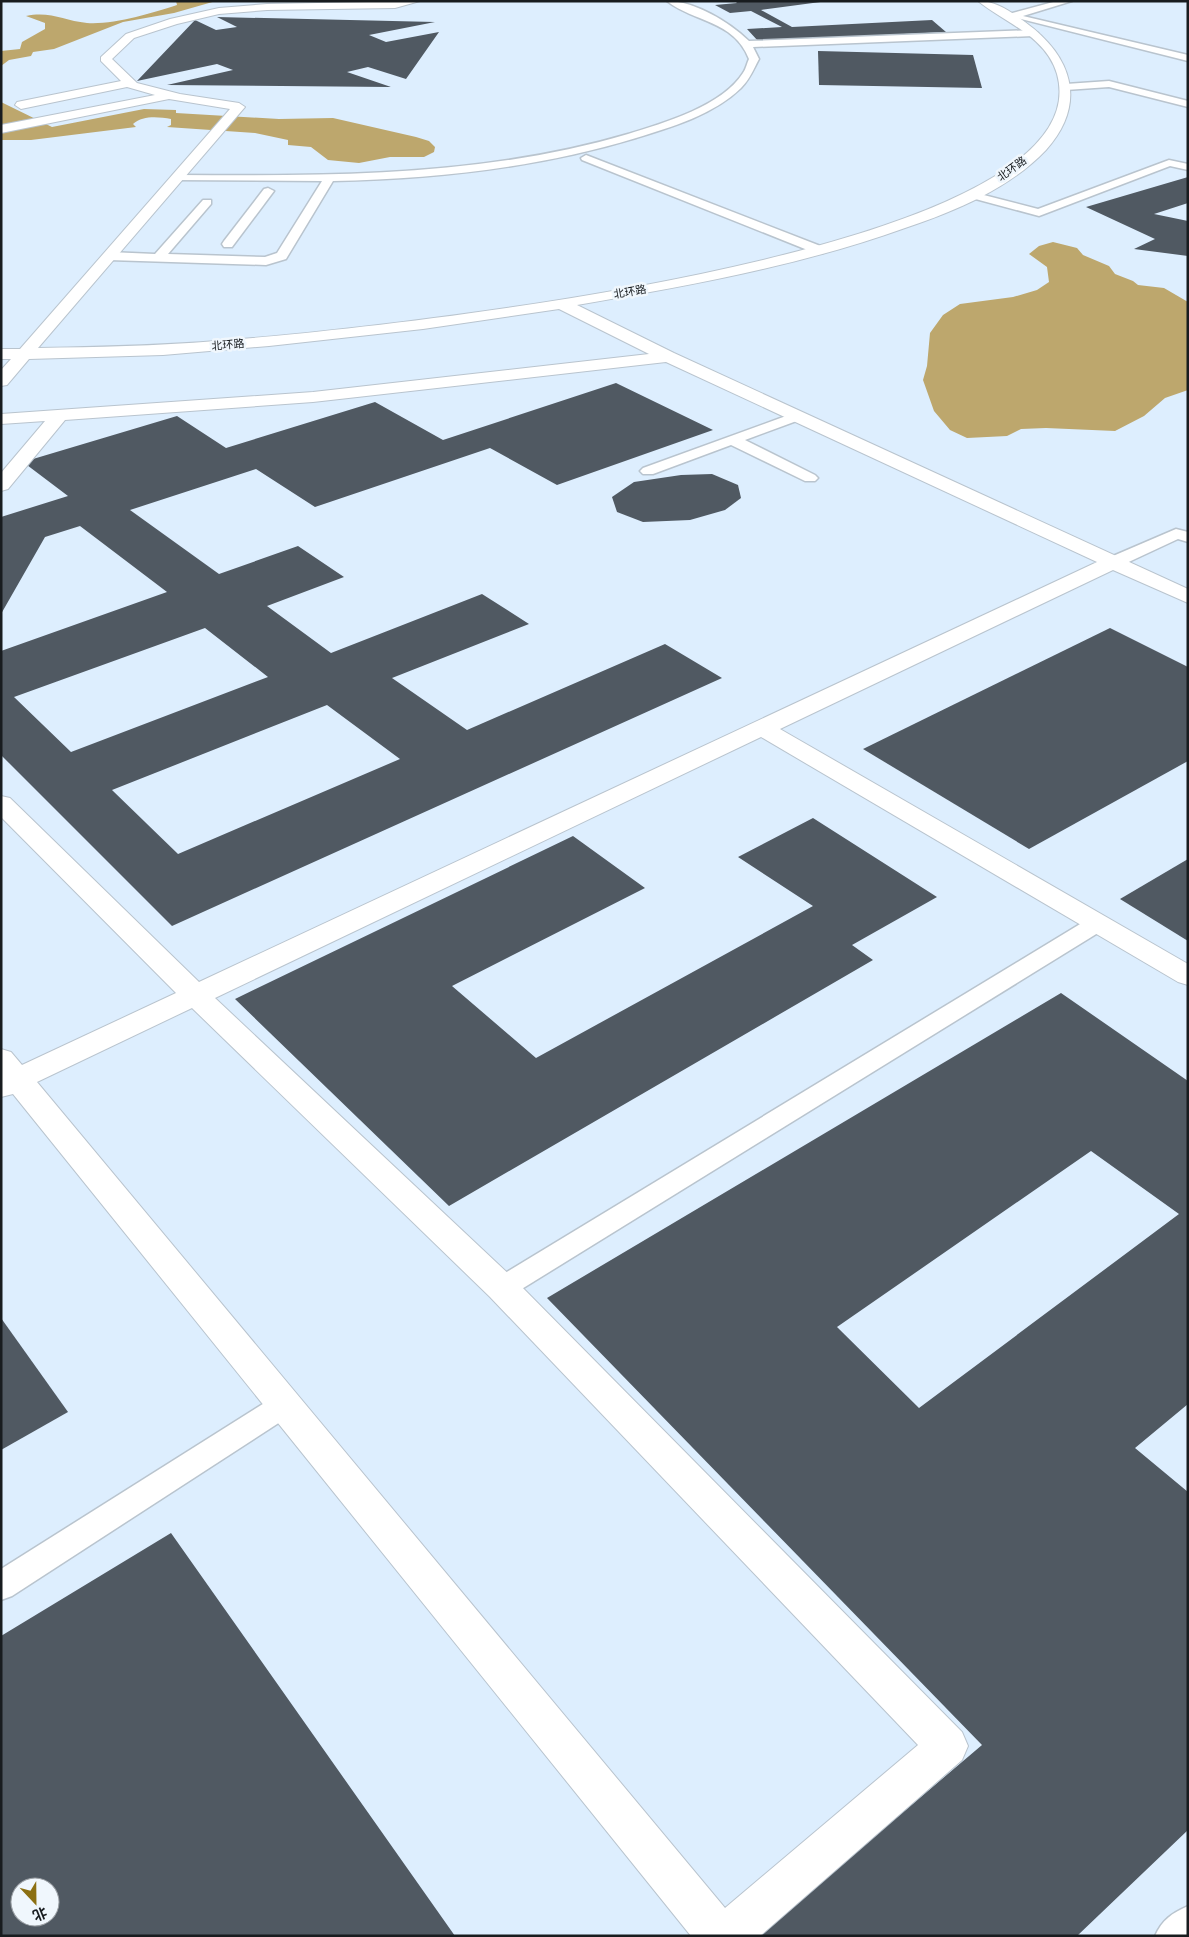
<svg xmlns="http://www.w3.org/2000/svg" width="1189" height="1937" font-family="'Source Sans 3','Noto Sans SC',sans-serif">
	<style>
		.built { fill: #ddeefe; fill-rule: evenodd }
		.water { fill: #bda76d }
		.building { fill: #505962; fill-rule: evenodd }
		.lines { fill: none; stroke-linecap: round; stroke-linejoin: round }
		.lane-casing { stroke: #b9c4ce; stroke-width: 3 }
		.street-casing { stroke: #b9c4ce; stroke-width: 2 }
		.lane { fill: #fff; fill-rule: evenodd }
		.street { fill: #fff; fill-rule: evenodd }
		.labels { text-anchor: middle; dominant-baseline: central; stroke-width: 5; stroke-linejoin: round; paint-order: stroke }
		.far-street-label { font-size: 11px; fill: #181c1f; stroke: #f0f7fd }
	</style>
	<rect width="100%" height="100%" fill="#f0f7fd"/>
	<path class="built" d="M1 1H1188V1936H1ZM20 1887H50V1917H20Z"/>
	<g class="water">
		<path d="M176 1H216L174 13 123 22 54 49 33 52 31 56 9 60 1 66V51L20 49 22 42 45 29V23L26 16C51 11 64 21 87 23 113 25 152 13 177 5Z"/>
		<path d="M1 102 52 127 144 109 176 110V113L279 119 333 118 416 137 429 141 435 147 434 152 424 157H390L359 163 328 160 311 147 288 145V140L255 133 167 127 171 125V119C159 117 143 115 133 124L136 127 31 140H1Z"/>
		<path d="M1053 242 1077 248 1083 255 1109 266 1115 274 1133 281 1138 285 1164 288 1188 302V390L1165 398 1144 416 1115 431 1046 428 1021 429 1007 436 967 438 950 430 934 411 923 380 927 366 930 333 943 315 960 304 1013 297 1037 290 1049 282 1047 267 1029 254 1039 246Z"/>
	</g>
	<g class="building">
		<path d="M735 1H828L761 10 792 27 932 20 946 32 758 41 747 29 782 27 751 11 730 13 715 5 737 3Z"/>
		<path d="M217 17 435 22 369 35 386 42 439 32 406 79 368 67 347 72 391 87 167 85 233 70 217 64 137 81 195 20 216 30 237 27Z"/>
		<path d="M818 51 973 55 982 88 819 85Z"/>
		<path d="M1188 177V203L1154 214 1188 221V256L1134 249 1155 239 1086 207Z"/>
		<path d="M616 383 713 430 557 485 490 448 315 507 256 469 130 510 219 574 298 546 344 577 267 606 331 653 482 594 529 624 392 678 467 730 665 644 722 678 172 926 1 755V651L167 592 80 526 45 537 1 614V517L68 496 23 462 177 416 226 448 375 402 443 440ZM205 628 268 677 71 752 14 697ZM327 705 400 759 178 854 112 790Z"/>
		<path d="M712 474 738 485 741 498 725 510 690 520 643 522 617 512 612 497 634 482 681 475Z"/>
		<path d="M1110 628 1188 667V761L1029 849 863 749Z"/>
		<path d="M813 818 937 897 852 945 873 960 449 1206 235 999 573 836 645 888 452 986 536 1058 813 906 738 857Z"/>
		<path d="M1188 859V941L1120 899Z"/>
		<path d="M1061 993 1188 1081V1404L1135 1448 1188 1492V1830L1077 1936H757L982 1745 547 1298ZM1091 1151 1179 1214 919 1408 837 1327Z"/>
		<path d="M1 1318 68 1412 1 1450Z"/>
		<path d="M171 1533 455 1936H1V1636ZM20 1887H50V1917H20Z"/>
	</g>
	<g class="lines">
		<g class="lane-casing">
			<g id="lane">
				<path d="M667 1C695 1 729 22 749 41L1033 30 1038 33 1033 36 753 47 759 59C753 70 750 79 741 88 713 115 672 127 636 138 537 168 436 179 333 181L286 259 266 265 109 260 103 256 109 252 155 254 203 200H211V204L168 254 265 257 277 253 322 181 174 180V176L178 175C330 176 482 177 628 134 664 123 722 106 743 73 746 69 747 63 749 59 734 20 693 22 667 1Z"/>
				<path d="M1057 1H1072L1023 16 1188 55V61L1005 15Z"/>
				<path d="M1109 81 1188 101V107L1109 87 1066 90 1061 87 1066 84Z"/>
				<path d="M586 155 823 247 825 250 823 253H815L582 160 581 158Z"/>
				<path d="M1169 160 1188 164V170L1170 166 1039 216 968 197 966 195 972 192 1038 209Z"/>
				<path d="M268 188 274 191 232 247H224L222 244 224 241 264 189Z"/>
				<path d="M797 412 804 416 802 419 745 440 815 475 818 478 815 481H805L731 445 653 474H643L640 471 643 468Z"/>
				<path d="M1176 529 1188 532V542L1178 539 1118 567H1106L1104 563 1106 559Z"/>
				<path d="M1098 916 1106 918 1109 923 1106 928 512 1295 502 1298 492 1295 488 1288 492 1281 1090 918Z"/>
				<path d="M284 1393 294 1397 298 1405 294 1413 12 1596 1 1600V1569L274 1397Z"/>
				<path d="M1188 1906V1936H1155C1162 1920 1172 1913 1188 1906Z"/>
			</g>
		</g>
		<g class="street-casing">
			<path id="street" d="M420 1 395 8 267 10 219 14 177 24 134 38 112 59 137 83 180 94 239 103 245 107 38 348C97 347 156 346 216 341 336 332 1109 260 1057 74 1046 36 1005 23 978 1 996 1 1010 11 1025 22 1072 56 1088 103 1046 150 1009 189 955 211 905 228 799 266 688 286 577 305L674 353 1188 589V603L1113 570 780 729 1188 964V985L1178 982 761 737 215 998 514 1279 962 1732 968 1746 962 1760 760 1936H691L13 1094 1 1097V1049L11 1052 22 1065 176 993 1 817V796L10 798 199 982 1097 562 666 362 313 402 65 420 8 489 1 491V473L45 421 1 424V414L313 392 649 354 559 309 423 329 269 346 163 355 29 359 7 385 1 386V370L11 359H1V349H20L230 109 169 99 1 133V125L155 95 127 87 21 109 15 105 17 102 121 81 101 61V57L126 34 170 19 219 8 267 4ZM192 1008 490 1297 918 1745 725 1908 37 1082Z"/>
		</g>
		<use href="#lane" class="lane"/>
		<use href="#street" class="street"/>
	</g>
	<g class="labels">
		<g class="far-street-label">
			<text transform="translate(1012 169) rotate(-36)">北环路</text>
			<text transform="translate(630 292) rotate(-10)">北环路</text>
			<text transform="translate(228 345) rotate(-5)">北环路</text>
		</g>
	</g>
	<rect width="1189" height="1937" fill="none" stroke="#181c1f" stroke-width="5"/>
	<g transform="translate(35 1902) rotate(158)"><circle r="24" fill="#f0f7fd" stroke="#9a9fa4"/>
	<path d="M0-4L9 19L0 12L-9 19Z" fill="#8c7013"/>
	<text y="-8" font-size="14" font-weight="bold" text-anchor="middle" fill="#181c1f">北</text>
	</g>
</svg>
